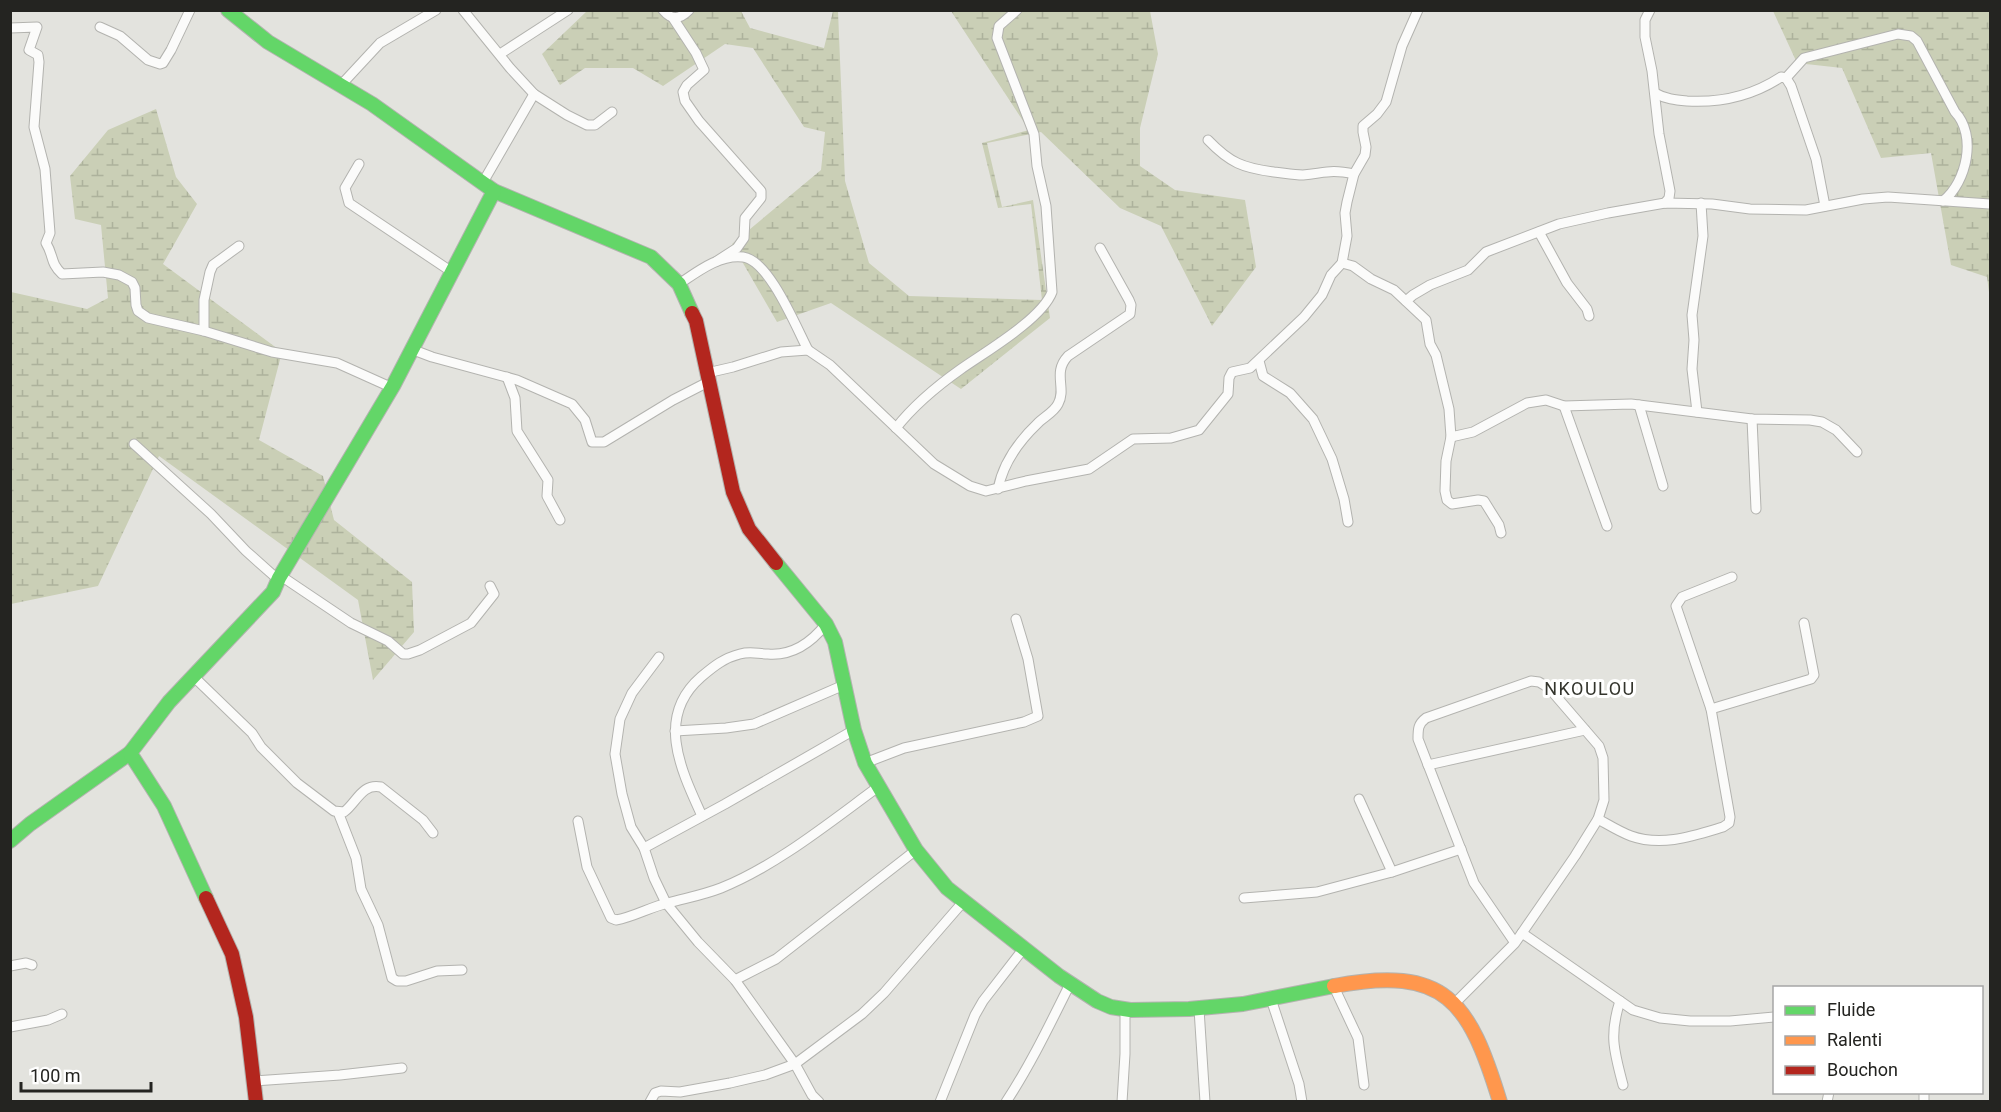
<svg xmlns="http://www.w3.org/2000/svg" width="2001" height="1112" font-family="Roboto,sans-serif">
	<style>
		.wetland { fill: url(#wetland-marsh) }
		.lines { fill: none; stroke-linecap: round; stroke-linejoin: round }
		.street-casing { stroke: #b3b3af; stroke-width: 11 }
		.fast-casing { stroke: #b3b3af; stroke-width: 16 }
		.slow-casing { stroke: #b3b3af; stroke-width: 16 }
		.jam-casing { stroke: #b3b3af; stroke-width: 16 }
		.street { stroke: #fbfbfa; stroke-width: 9 }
		.fast { stroke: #63d668; stroke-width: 14 }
		.slow { stroke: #ff974d; stroke-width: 14 }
		.jam { stroke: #b3261e; stroke-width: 14 }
		.labels { text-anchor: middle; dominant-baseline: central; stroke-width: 6; stroke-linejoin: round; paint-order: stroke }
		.quarter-label { font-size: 18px; letter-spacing: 1.5px; fill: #33342c; stroke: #fff }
	</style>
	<defs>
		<pattern id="wetland-marsh" width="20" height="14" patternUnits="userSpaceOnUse" patternTransform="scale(1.5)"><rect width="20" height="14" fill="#cacfb6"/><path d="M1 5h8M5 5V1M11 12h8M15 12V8" fill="none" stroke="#adb29c"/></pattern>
	</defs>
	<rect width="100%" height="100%" fill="#e3e3de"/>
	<g class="wetland">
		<path d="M587 11H741L750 28 824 48 833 11H838L845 181 869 263 909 296 1042 300 1031 204 998 208 982 143 1029 130 951 11H1150L1158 54 1140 128V166L1175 190 1245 200 1256 267 1212 326 1161 226 1120 208 1041 132 987 143 1002 207 1033 200 1050 318 961 389 831 303 777 322 732 244 821 170 825 132 804 127 753 48 725 44 663 86 633 68H585L560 85 542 54Z"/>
		<path d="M1773 11H1990V300L1987 277 1951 265 1931 153 1881 158 1842 68 1797 63Z"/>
		<path d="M156 109 176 177 197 204 163 264 282 352 259 440 323 476 334 520 412 582 414 632 373 680 358 600 159 456 98 586 11 604V292L87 309 108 298 101 225 75 219 70 176 108 130Z"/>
	</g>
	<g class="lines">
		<g class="street-casing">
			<g id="street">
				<path d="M463 10 510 68 534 94 567 115 587 125H595L612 112"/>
				<path d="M663 10C672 21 680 19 689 10"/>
				<path d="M1650 10 1645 20V37L1652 71 1659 134 1670 191 1669 198 1665 203"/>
				<path d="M673 18 696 53 704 70 687 85 683 92 685 101 699 121 761 191V198L745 218 744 238 737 248 717 261"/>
				<path d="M100 27 120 36 148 60 160 64 163 63 171 50 190 10"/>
				<path d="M10 28 37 27 29 50 38 55 39 62 34 127 45 169 50 233 46 243C54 256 50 263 62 274L103 272 119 275 132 282 135 288 136 305 138 311 148 318 204 331 272 352 337 363 386 385 393 386"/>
				<path d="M500 54 568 10"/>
				<path d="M1786 78 1791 86 1816 159 1825 206"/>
				<path d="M341 85 380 43 436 10"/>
				<path d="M1655 93C1665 99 1676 100 1687 101 1721 103 1752 96 1781 77L1786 78 1804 58 1898 34 1911 36 1917 41 1955 112C1977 135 1967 182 1943 201"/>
				<path d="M1208 140C1230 163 1243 168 1274 172 1284 173 1293 175 1303 175 1325 173 1330 169 1354 174"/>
				<path d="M359 164 345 188 349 203 452 272"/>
				<path d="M482 184 534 94"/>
				<path d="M1539 232 1567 283 1587 309 1589 316"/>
				<path d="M1342 263 1353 266 1371 279 1394 290 1426 320 1430 344 1436 355 1449 409 1451 437 1446 461 1445 491 1447 500 1452 504 1478 500 1484 501 1499 525 1501 533"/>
				<path d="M679 284C697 272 720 254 743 257 769 260 796 327 808 350"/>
				<path d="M1406 301 1413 295 1430 285 1468 270 1486 252 1559 224 1608 213 1665 203 1712 204 1750 209 1806 210 1863 199 1888 197 1990 204"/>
				<path d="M204 331V300L210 272 213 265 239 246"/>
				<path d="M411 349 432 357 517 380 572 404 585 420 592 442H604L673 400 708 382"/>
				<path d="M1259 361 1263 376 1290 393 1313 419 1332 459 1344 499 1348 522"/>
				<path d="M707 373 733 367 781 352 808 350 830 365 934 464 970 486 986 491 1026 481 1089 469 1133 439 1171 438 1199 430 1228 394 1229 378 1232 372 1250 368 1304 317 1322 295 1331 275 1342 263 1347 236 1345 213 1347 202 1354 174 1365 155 1366 147 1363 132V126L1377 114 1386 102 1402 46 1418 10"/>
				<path d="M507 377 515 398 517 431 548 480 547 496 560 520"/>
				<path d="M1639 405 1663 486"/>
				<path d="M1564 406 1607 526"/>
				<path d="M1697 412 1692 369 1694 340 1692 315 1703 236 1701 203"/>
				<path d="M1752 419 1756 509"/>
				<path d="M896 428C914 405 937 386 961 369 985 352 1042 319 1052 292L1046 206 1037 166 1034 134 997 38 999 26 1017 10"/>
				<path d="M1451 437 1473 432 1527 403 1546 400 1564 406 1631 404 1752 419 1810 420 1822 422 1836 430 1857 452"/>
				<path d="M134 444 211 514 246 551 273 575 287 580 351 623 388 641 403 654H408L420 650 471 623 494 594 490 586"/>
				<path d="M998 489C1003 463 1019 441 1038 423 1044 417 1054 412 1058 404 1067 388 1052 373 1068 356L1130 314 1131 305 1129 300 1100 248"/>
				<path d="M659 657 632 693 620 719 615 754 622 794 631 827 644 848 654 878 666 903 698 942 735 980 795 1064 812 1095 819 1102"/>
				<path d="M193 676 252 733 261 747 297 783 334 811 344 812C357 802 362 783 381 787L423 820 433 833"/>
				<path d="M1711 709 1811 679 1814 675 1804 623"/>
				<path d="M675 731 726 728 754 724 844 685"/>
				<path d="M865 763 904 748 1024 722 1038 716 1028 659 1016 619"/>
				<path d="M1428 765 1585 730"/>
				<path d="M1359 799 1392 872"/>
				<path d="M338 812 356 858 361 889 378 925 392 978 397 981H406L437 971 462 970"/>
				<path d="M702 816C681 770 655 717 701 677 714 666 724 658 740 654 751 651 758 654 768 654 793 656 811 643 826 624"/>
				<path d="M1598 819C1609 825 1620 832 1631 836 1662 847 1693 836 1723 827L1729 823 1730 817 1711 709 1676 606 1682 597 1732 577"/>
				<path d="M578 821 587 867 611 918 616 920C634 917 650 907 668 903 686 898 703 895 721 888 776 866 830 822 878 787"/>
				<path d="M644 848 725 804 854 730"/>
				<path d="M1244 898 1317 892 1392 872 1461 849"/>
				<path d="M1522 933 1633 1010 1660 1018 1690 1021H1730L1774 1017"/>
				<path d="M10 966 26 963 32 965"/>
				<path d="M735 980 776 959 916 850"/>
				<path d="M1334 987 1358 1038 1364 1085"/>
				<path d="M1271 999 1299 1084 1302 1102"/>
				<path d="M1620 1001C1609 1035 1614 1051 1623 1085"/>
				<path d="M1454 1004 1515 943 1575 856 1598 819 1604 800 1603 758 1599 746 1549 688 1539 682 1531 681 1426 718C1418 724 1418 729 1418 739L1474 883 1515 943"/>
				<path d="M1199 1009 1205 1102"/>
				<path d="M10 1027 48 1020 62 1014"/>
				<path d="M254 1081 340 1075 402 1068"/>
				<path d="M650 1102 655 1093 661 1091 680 1092 730 1083 765 1075 795 1064 862 1014 884 993 963 902"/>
				<path d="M940 1102 975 1015 983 1001 1024 948"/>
				<path d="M1006 1102C1031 1064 1050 1024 1070 984"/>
				<path d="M1122 1102 1125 1054V1010"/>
				<path d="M1827 1102 1829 1092"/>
				<path d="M1924 1102V1092"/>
			</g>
		</g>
		<g class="fast-casing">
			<g id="fast">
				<path d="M228 10 268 42 372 104 494 191 651 257 679 284 692 313"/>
				<path d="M776 563 826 624 835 642 854 730 865 763 916 850 947 888 1059 976 1097 1001 1111 1007 1130 1010 1189 1009 1243 1004 1334 986"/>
				<path d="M10 841 30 824 130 753"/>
				<path d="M206 898 164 806 130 753 169 702 273 592 279 578 393 386 494 191"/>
			</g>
		</g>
		<g class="slow-casing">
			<path id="slow" d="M1334 986C1446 965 1469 1001 1500 1102"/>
		</g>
		<g class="jam-casing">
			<g id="jam">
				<path d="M692 313 696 321 733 492 749 529 776 563"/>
				<path d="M206 898 232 954 246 1017 256 1102"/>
			</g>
		</g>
		<use href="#street" class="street"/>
		<use href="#fast" class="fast"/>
		<use href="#slow" class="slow"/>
		<use href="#jam" class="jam"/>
	</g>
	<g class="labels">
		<g class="quarter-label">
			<text x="1590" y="688">NKOULOU</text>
		</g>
	</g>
	<rect width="2001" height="1112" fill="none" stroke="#242421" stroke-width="24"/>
	<rect x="1773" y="986" width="210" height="108" fill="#ffffff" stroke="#a7a7a6" stroke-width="1.5"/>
	<rect x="1785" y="1006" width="30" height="9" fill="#63d668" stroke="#a7a7a6" stroke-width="1.5"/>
	<text x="1827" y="1016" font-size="18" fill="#242421">Fluide</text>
	<rect x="1785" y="1036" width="30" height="9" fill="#ff974d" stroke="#a7a7a6" stroke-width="1.5"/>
	<text x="1827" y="1046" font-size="18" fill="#242421">Ralenti</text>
	<rect x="1785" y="1066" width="30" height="9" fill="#b3261e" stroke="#a7a7a6" stroke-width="1.5"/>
	<text x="1827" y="1076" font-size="18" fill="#242421">Bouchon</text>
	<path d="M21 1082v9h130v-9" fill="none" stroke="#242421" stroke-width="3"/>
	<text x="30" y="1082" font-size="18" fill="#242421" stroke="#ffffff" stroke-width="4.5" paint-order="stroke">100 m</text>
</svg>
